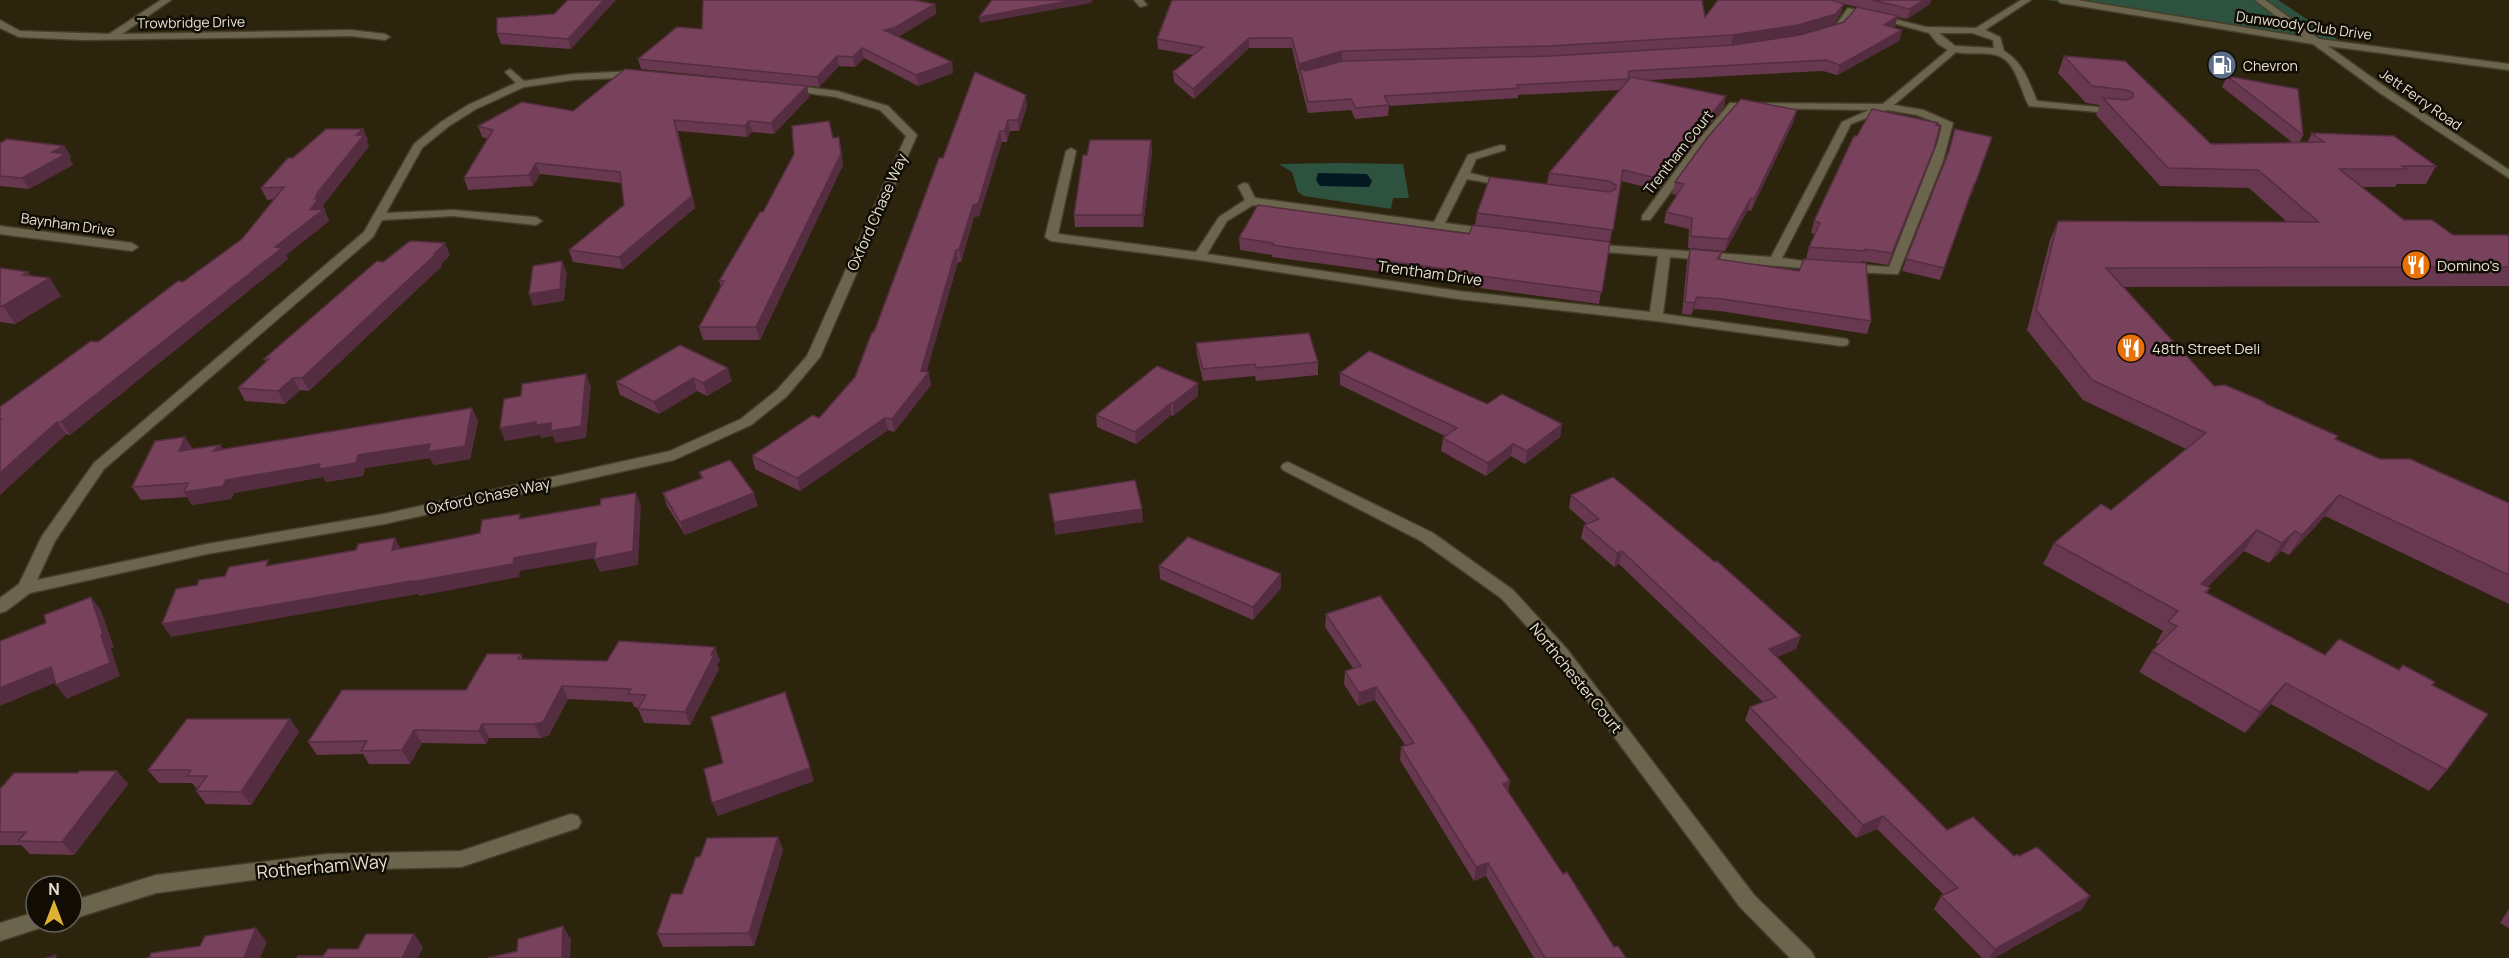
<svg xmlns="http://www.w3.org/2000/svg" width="2509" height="958" font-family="Manrope,sans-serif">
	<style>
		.green { fill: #2d5240 }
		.water { fill: #041822 }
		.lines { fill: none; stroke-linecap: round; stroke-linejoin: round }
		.minor-casing { stroke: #463e29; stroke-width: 3 }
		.minor { fill: #6c654d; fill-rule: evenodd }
		.wall { fill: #67384f; fill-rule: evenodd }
		.shaded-wall { fill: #542e40 }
		.building { fill: #78415c; stroke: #542e40; stroke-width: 1.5 }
		.labels { text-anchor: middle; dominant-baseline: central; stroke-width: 5; stroke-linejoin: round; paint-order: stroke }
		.far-street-label { font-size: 14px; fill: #e6e1d3; stroke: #110d05 }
		.far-poi-label { font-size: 14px; fill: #e6e1d3; stroke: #110d05; text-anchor: start }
		.street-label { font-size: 15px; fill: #e6e1d3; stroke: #110d05 }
		.poi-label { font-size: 15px; fill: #e6e1d3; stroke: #110d05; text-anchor: start }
		.near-street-label { font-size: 18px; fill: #e6e1d3; stroke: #110d05 }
	</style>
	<rect width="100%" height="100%" fill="#2c240d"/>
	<g class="green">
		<path d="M2047 0H2278L2341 42Z"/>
		<path d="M1339 163 1403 164 1409 198H1393L1391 209 1304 196 1298 192 1292 172 1279 164Z"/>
	</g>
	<path class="water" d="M1318 173 1367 174 1372 181 1369 187 1320 186 1316 180Z"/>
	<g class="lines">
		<g class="minor-casing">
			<g id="minor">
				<path d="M161 0H171L122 34 351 30 385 34 390 37 385 40 351 36 83 40 19 37 0 28V20L20 31 109 34Z"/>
				<path d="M1134 0H1143L1147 5 1140 7Z"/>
				<path d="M2021 0H2031L1985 30 2000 37 2004 51C2023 62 2029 82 2037 101L2118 109 2122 110V114L2029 106C2019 88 2016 56 1991 54 1979 52 1968 55 1956 52L1894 105 1923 110 1953 123 1943 161 1898 274 1848 272 1842 268 1848 264 1889 267 1938 142 1942 125 1917 115 1887 110 1851 124 1782 258 1825 264 1827 267 1825 270 1670 257 1663 314 1847 339 1849 342 1847 345 1842 346 1656 321 1458 299 1199 260 1051 241 1045 237 1066 151 1071 148 1076 151 1058 234 1196 252 1219 217 1245 200 1238 186 1244 183 1248 184 1255 198 1434 222 1468 155 1501 145 1505 146V150L1476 159 1470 173 1511 183V187L1467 179 1445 223 1490 229 1494 230V236L1253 205 1227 221 1207 254 1458 291 1650 312 1658 256 1591 251 1585 247 1587 244 1771 257 1842 122 1869 110 1737 108 1703 148 1650 220H1642V216L1695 144 1730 103 1883 104 1948 50 1938 44 1929 33 1875 18V14L1926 27 1976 28ZM1939 33H1972L1993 40 1994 48 1955 46Z"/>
				<path d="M2057 0H2077L2303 37 2255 0H2265L2319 39 2509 64V70L2328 46 2388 89 2509 170V178L2380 93 2313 44 2061 3Z"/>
				<path d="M1848 8 1856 10 1841 30 1822 34V30L1835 26Z"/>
				<path d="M510 69 524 81 573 74 636 71 641 74 636 77 573 80 524 87 476 109 449 126 422 148 386 213 453 210 536 217 542 221 536 225 453 216 382 220 373 237 104 469 55 541 37 580 207 544 384 514 670 451 741 419 777 390 807 356 906 136 880 110 836 97 785 90 784 88 789 85 837 91 888 106 917 135 820 357 787 396 751 425 674 460 384 524 207 554 30 593 6 611 0 613V598L19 584 42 536 94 463 364 232 414 144 441 122 468 105 516 83 505 72Z"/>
				<path d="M0 226 132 243 138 247 132 251 0 234Z"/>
				<path d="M1288 462 1433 533 1513 590 1567 649 1754 895 1811 951 1815 958H1790L1740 907 1555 657 1501 598 1421 541 1283 470 1281 467 1283 464Z"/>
				<path d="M571 814 578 816 581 822 578 828 461 867 327 870 156 893 72 919V901L156 875 327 854 461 851Z"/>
				<path d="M36 912V922H46L43 927 0 941V923Z"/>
			</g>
		</g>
		<use href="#minor" class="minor"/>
	</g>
	<g class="wall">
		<path d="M568 0 571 49 501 44 497 33 554 14Z"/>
		<path d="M1718 0H1931L1930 4 1907 19 1898 17 1895 26 1893 28 1902 30 1899 41 1837 75 1823 71 1650 80 1724 107 1658 190 1621 181 1610 242 1475 225 1477 213 1547 184 1549 173 1620 90 1518 95V98L1389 106 1388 116 1355 119 1351 110 1308 113 1299 78V74L1298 75 1292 48H1249L1194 99 1174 82 1173 72 1193 55 1158 49 1157 39 1705 17ZM1844 4 1857 7 1844 22 1800 35 1734 45 1549 56 1731 45 1796 35 1834 24 1841 13Z"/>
		<path d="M935 4 936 14 898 37 953 73 918 86 864 58 855 67 839 66 819 87 641 69 638 59 702 29Z"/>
		<path d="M2064 56 2125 61 2211 144 2293 143 2222 87 2227 76 2303 135 2299 143H2307L2312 133 2436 166 2426 184H2397L2395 187H2362L2404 220 2453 235H2509V286L2124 287 2214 386 2264 404 2336 439 2380 459 2509 503V604L2325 516 2289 555 2281 551 2269 563 2244 551 2207 587 2210 588 2207 593 2325 655 2399 670 2432 685 2447 770 2429 791 2271 704 2245 733 2139 672 2152 651 2159 644 2156 643 2163 631 2043 564 2054 543 2111 510 2186 449 2083 400 2027 330 2050 240 2058 221 2287 222 2249 188 2160 186 2096 115 2100 105 2086 103 2058 73Z"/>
		<path d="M807 86 809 97 774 134 752 132 747 137 678 131 695 208 623 269 573 262 569 250 624 205 621 183 540 174 533 186 468 190 464 178 488 139 482 137 478 126 573 111Z"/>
		<path d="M1027 106 1019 131H1010L1007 142H1002L979 216 974 217 961 262H958L926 372 931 385 894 432 888 430 800 491 755 469 752 456 819 418 855 377 874 332 943 158Z"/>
		<path d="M1794 121 1751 211 1748 210 1725 251 1688 248 1689 229 1664 223 1666 212 1677 195 1672 194 1675 182Z"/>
		<path d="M1937 125 1930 160 1888 265 1862 261 1861 263 1871 321 1867 334 1720 311 1694 309 1691 315 1682 314 1687 261 1690 249 1722 252 1720 260 1799 271 1840 261 1806 259 1809 247 1815 234 1811 233 1814 221 1857 136Z"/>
		<path d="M363 129 368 140 366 141 369 146 324 204 323 206 329 221 286 255 288 259 70 435 66 434 0 495V407L98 342 242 239 274 199 267 200 261 188 293 158Z"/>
		<path d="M1955 129 1992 137 1971 196 1970 195 1940 280 1902 271 1946 158Z"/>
		<path d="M839 137 841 148 843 165 760 340H703L699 327 721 287 719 281 763 212 833 138Z"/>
		<path d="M1151 140 1152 151 1143 227H1075L1074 215 1087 155Z"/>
		<path d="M0 143 64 146 71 157 69 158 73 165 29 189 0 186Z"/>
		<path d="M1469 234 1610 242 1599 304 1472 287 1473 284 1272 257V255L1240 250 1239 238Z"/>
		<path d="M450 255 441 264 442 266 309 391 300 390 285 404 245 401 238 388 266 362 264 359 383 262Z"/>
		<path d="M0 268 28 272 31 276 61 296 15 324 0 322Z"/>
		<path d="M1196 343 1318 362V375L1256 381 1255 376 1203 381 1197 355Z"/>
		<path d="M680 345 732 381 707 396 697 391 659 414 620 395 616 382Z"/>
		<path d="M1340 373 1487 404 1562 424 1560 437 1525 464 1511 456 1486 476 1441 451 1443 438 1445 436 1340 385Z"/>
		<path d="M1198 383V396L1173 416 1171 415 1136 444 1097 427 1096 415Z"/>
		<path d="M472 408 478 421 470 459 434 465 430 458 365 468 363 476 326 482 323 477 234 493 231 499 192 505 187 497 141 500 132 487 193 449 220 445 223 449Z"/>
		<path d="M699 472 758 506 685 535 667 506 663 493 701 478Z"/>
		<path d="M1571 495 1796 649 1777 657 1947 830 2014 856 2082 909 1994 958H1982L1934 909 1941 896 1944 895 1877 829 1856 838 1745 720 1750 707 1763 702 1619 564 1614 567 1581 538 1584 525 1587 524 1569 508Z"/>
		<path d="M1159 566 1281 588 1253 620 1160 579Z"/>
		<path d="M1326 614 1510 781 1508 792 1563 874 1614 947 1626 958H1534L1486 876 1474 881 1400 760 1401 747 1405 745 1375 700 1358 706 1344 684 1345 671 1353 668 1325 627Z"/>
		<path d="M521 654 523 660 607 661 720 660 717 665 719 669 690 725 644 723 638 709 639 708 634 707 632 702 568 699 549 735 541 738H489L486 744 422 743 410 764H369L363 754 317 755 308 742 466 690Z"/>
		<path d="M290 719 299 732 251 805 206 804 196 791 197 789 192 783H159L148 770Z"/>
		<path d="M117 771 128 784 74 855 30 854 21 845H0V789L78 773Z"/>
		<path d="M778 837 783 850 754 946 663 947 657 934 682 894 700 857Z"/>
		<path d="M2509 909V928L2500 923Z"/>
	</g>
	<g class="shaded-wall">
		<path d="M604 0H616L571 49 568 39Z"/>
		<path d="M1074 0H1093L1091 3 980 23 979 17Z"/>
		<path d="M1924 0H1931L1930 4 1907 19 1910 9Z"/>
		<path d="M935 4 936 14 896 38 884 30Z"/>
		<path d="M1844 4 1841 13 1834 24 1796 35 1731 45 1733 35Z"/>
		<path d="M1898 16 1895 26 1881 35 1884 25Z"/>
		<path d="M1902 30 1899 41 1837 75 1840 65Z"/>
		<path d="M1249 38V48L1194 99 1193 89Z"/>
		<path d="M862 48 864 58 855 67 853 57Z"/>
		<path d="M1342 51V61L1301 74 1300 68 1299 74 1298 75 1299 64Z"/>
		<path d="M837 56 839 66 819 87 817 77Z"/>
		<path d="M952 62 953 73 918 86 916 75Z"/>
		<path d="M807 86 809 97 774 134 771 123Z"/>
		<path d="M1026 95 1027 106 1019 131 1018 120Z"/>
		<path d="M1726 96 1724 107 1658 190 1660 179Z"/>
		<path d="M1797 110 1794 121 1751 211 1754 199Z"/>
		<path d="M674 120 695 208 623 269 619 257Z"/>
		<path d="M1008 120 1010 131 1007 142 1005 131Z"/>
		<path d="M749 121 752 132 747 137 745 126Z"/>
		<path d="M363 129 368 140 366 141 369 146 324 204 323 206 329 221 286 255 288 259 70 435 61 422 275 247 315 199 356 135Z"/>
		<path d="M1000 131 1002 142 979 216 974 217 961 262 959 250 973 205Z"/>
		<path d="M839 137 841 148 843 165 760 340 756 327Z"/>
		<path d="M1151 140 1152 151 1143 227 1142 215Z"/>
		<path d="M64 146 71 157 69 158 73 165 29 189 22 178 52 152Z"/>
		<path d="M1934 149 1930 160 1888 265 1892 253Z"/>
		<path d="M536 163 540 174 533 186 529 175Z"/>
		<path d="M1751 198 1748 210 1725 251 1728 239Z"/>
		<path d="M445 243 450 255 441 264 442 266 309 391 302 378Z"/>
		<path d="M956 250 958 262 925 378 929 372 931 385 894 432 892 419 921 371Z"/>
		<path d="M562 261 567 273 564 301 533 306 529 294Z"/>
		<path d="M28 272 37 286 50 278 61 296 15 324 3 306 23 275Z"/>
		<path d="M1697 297 1694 309 1691 315 1694 303Z"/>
		<path d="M728 368 732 381 707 396 703 383Z"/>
		<path d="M586 374 591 387 586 438 556 443 553 436 541 438 540 435 505 441 500 428 536 422Z"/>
		<path d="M293 378 300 390 285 404 278 391Z"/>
		<path d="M693 378 697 391 659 414 654 402Z"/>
		<path d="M1198 383V396L1173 416V403Z"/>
		<path d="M1171 403V415L1136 444 1135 432Z"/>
		<path d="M472 408 478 421 470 459 434 465 430 458 365 468 363 476 326 482 323 477 234 493 231 499 192 505 184 492 226 480 320 464 358 455Z"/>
		<path d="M885 418 888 430 800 491 797 478Z"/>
		<path d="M57 422 66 434 0 495V473Z"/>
		<path d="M1562 424 1560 437 1525 464 1527 451Z"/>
		<path d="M185 437 193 449 179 451Z"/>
		<path d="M1513 444 1511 456 1486 476 1488 463Z"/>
		<path d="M220 445 228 457 213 451Z"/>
		<path d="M636 493 641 506 638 565 600 572 594 559Z"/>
		<path d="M754 493 758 506 685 535 680 522Z"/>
		<path d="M2339 495 2325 516 2289 555 2302 535Z"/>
		<path d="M1142 509 1143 522 1055 535 1054 522Z"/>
		<path d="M2257 530 2244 551 2189 605 2201 584Z"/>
		<path d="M2295 531 2281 551 2269 563 2282 543Z"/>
		<path d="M395 538 402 551 392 550Z"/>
		<path d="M596 543 601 557 520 571 519 577 419 596 418 594 171 637 162 624Z"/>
		<path d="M1622 551 1619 564 1614 567 1617 553Z"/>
		<path d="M1281 574V588L1253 620V607Z"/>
		<path d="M91 597 101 610 114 648H111L120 676 67 699 56 685 101 635Z"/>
		<path d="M1801 636 1796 649 1764 662 1769 649Z"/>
		<path d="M715 647 720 660 717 665 719 669 690 725 685 712Z"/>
		<path d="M51 667 62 680 0 706V688Z"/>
		<path d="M2286 683 2271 704 2245 733 2260 712Z"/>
		<path d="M562 686 568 699 549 735 541 738 534 724Z"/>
		<path d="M1376 687 1375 700 1358 706 1359 693Z"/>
		<path d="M290 719 299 732 251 805 241 792Z"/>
		<path d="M482 724 489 738 486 744 479 731Z"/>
		<path d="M414 730 422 743 410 764 402 750Z"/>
		<path d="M810 768 814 781 718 816 712 803Z"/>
		<path d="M117 771 128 784 74 855 62 842Z"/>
		<path d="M1510 781 1508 795 1503 784Z"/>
		<path d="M1883 816 1877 829 1856 838 1863 825Z"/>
		<path d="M778 837 783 850 754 946 749 933Z"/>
		<path d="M1488 863 1486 876 1474 881 1476 867Z"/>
		<path d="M2090 896 2082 909 1994 958H1989L1995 949Z"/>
		<path d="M563 926 571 939 570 958H563Z"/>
		<path d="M256 928 267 942 260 958H244Z"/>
		<path d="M414 934 423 947 418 958H402Z"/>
	</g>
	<g class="building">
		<path d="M568 0H604L568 39 497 33V18L554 14Z"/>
		<path d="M703 0H914L935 4 894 28 884 30 952 62 916 75 862 48 853 57 837 56 817 77 638 59 677 27 702 29Z"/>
		<path d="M992 0H1074L979 17Z"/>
		<path d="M1172 0H1702L1705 17 1718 0H1832L1844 4 1836 14 1798 25 1733 35 1550 46 1342 51 1299 64 1292 38H1249L1193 89 1173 72 1203 47 1157 39Z"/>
		<path d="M1872 0H1924L1910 9Z"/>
		<path d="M1857 7 1898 16 1884 25 1902 30 1840 65 1826 60 1629 71 1628 79 1517 85 1519 88 1384 96 1389 105 1356 108 1351 99 1308 102 1300 68 1306 71 1343 61 1551 56 1734 45 1800 35 1844 22Z"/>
		<path d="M2064 56 2125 61 2211 144 2324 142 2312 133 2394 136 2436 166H2402L2406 169H2339L2404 220H2432L2453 235H2509V267L2106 268 2214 386 2225 385 2265 402 2264 403 2338 436 2335 439 2380 459H2410L2509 503V575L2339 495 2302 535 2295 531 2282 543 2257 530 2201 584 2210 588 2205 592 2325 655 2339 639 2399 670 2403 665 2435 682 2432 685 2488 714 2447 770 2286 683 2260 712 2152 651 2177 626 2168 622 2178 611 2054 543 2101 504 2111 510 2206 433 2092 380 2036 310 2058 221 2319 222 2258 170 2168 168 2103 98 2127 100 2133 97V93L2127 90 2092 86Z"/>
		<path d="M625 69 807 86 771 123 749 121 745 126 674 120 692 196 619 257 569 250 624 205 620 172 536 163 529 175 464 178 493 130 478 126 522 102 573 111Z"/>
		<path d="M975 72 1026 95 1018 120H1008L1005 131H1000L978 204 973 205 959 250H956L921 371 929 372 892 419 885 418 797 478 752 456 813 415 819 418 855 377 872 332H874L939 158H943Z"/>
		<path d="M2227 76 2298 89 2303 135Z"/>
		<path d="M1631 77 1726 96 1660 179 1623 170 1613 230 1477 213 1490 177 1609 192 1616 189V185L1609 181 1549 173Z"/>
		<path d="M1741 99 1797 110 1754 199 1751 198 1728 239 1691 236 1692 218 1666 212 1684 184 1675 182 1707 138Z"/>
		<path d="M1872 109 1938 123 1936 125 1940 126 1934 149 1892 253 1865 249V251L1809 247 1820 223 1814 221 1854 136H1857Z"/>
		<path d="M829 121 833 138 839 137 841 154 756 327H699L724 281H719L760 212H763L794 154 792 126Z"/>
		<path d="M326 129H363L356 135H364L318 192 315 199 319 198 310 210 324 209 275 247 282 248 61 422H57L0 473V420L2 419H0V407L91 341 98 342 178 281 183 282 242 239 284 187 261 188 288 158H293Z"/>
		<path d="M1955 129 1992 137 1975 184H1974L1944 268 1906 259 1949 151Z"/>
		<path d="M7 139 64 146 52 152 66 154 22 178 0 176V143Z"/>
		<path d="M1090 140H1151L1142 215H1074L1083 155H1087Z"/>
		<path d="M1258 205 1469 234 1473 225 1610 242 1602 292 1474 275V273L1272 245 1273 243 1239 238Z"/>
		<path d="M410 241 445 243 434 254H436L302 378H293L278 391 238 388 269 359H264L377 261 383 262Z"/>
		<path d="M1690 249 1722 252 1717 259 1799 271 1804 259 1866 263 1871 321 1723 299 1697 297 1694 303 1685 302Z"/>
		<path d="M562 261 560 289 529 294 533 266Z"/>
		<path d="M0 268 28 272 23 275 50 278 3 306H0Z"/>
		<path d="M1309 333 1318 362 1256 368 1255 364 1203 369 1196 343Z"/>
		<path d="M680 345 728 368 703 383 693 378 654 402 616 382Z"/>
		<path d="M1369 351 1487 404 1502 394 1562 424 1527 451 1513 444 1488 463 1443 438 1457 428 1340 373Z"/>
		<path d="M1157 366 1198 383 1173 403H1171L1135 432 1096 415Z"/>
		<path d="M586 374 581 426 551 431V423L536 425V422L500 428 504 399 521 396 522 384Z"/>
		<path d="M472 408 465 446 428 452 430 444 358 455 356 463 319 469 320 464 226 480 223 486 184 492 188 483 132 487 155 441 185 437 179 451 220 445 213 451Z"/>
		<path d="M730 460 754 493 680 522 663 493 703 478 699 472Z"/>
		<path d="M1613 477 1715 562 1717 561 1801 636 1769 649 1947 830 1973 817 2014 856 2017 854 2019 856 2037 847 2090 896 1995 949 1941 896 1958 888 1883 816 1863 825 1750 707 1776 697 1622 551 1617 553 1584 525 1599 519 1571 495Z"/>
		<path d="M1135 480 1142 509 1054 522 1049 494Z"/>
		<path d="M636 493 633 551 594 559 596 543 514 558 513 564 412 582V581L162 624 176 589 197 585 199 580 225 576 229 567 268 560 266 566 356 550 358 544 395 538 392 550 451 539 480 533 482 520 520 514 519 519 600 505 601 499Z"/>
		<path d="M1188 537 1281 574 1253 607 1159 566Z"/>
		<path d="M1380 596 1472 724 1510 781 1503 784 1563 874 1567 872 1614 947 1618 946 1626 958H1545L1488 863 1476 867 1401 747 1414 743 1376 687 1359 693 1345 671 1361 666 1326 614Z"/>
		<path d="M91 597 103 634 101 635 110 663 56 685 51 667 0 688V641L46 623 44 615Z"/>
		<path d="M619 641 715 647 711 655H714L685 712 638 709 646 695 628 694 631 689 562 686 543 722 534 724H482L479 731 414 730 402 750 361 751 367 741 308 742 342 690H466L487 654H521L518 659 607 661Z"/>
		<path d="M785 692 810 768 712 803 704 769 723 763 711 717Z"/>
		<path d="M187 719H290L241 792 196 791 207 776H187L191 770H148Z"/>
		<path d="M79 771H117L62 842 18 841 26 832H0V789L14 773H78Z"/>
		<path d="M778 837 749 933 657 934 671 894H682L696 857H700L707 838Z"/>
		<path d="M563 926 562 958 566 957V958H488L517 951 518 939Z"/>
		<path d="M256 928 244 958H146H149L151 953 200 946 205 936Z"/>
		<path d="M366 934H414L402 958H297L298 956H323L328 949H358Z"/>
		<path d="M56 955 55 958H46Z"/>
	</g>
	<defs>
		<g id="fuel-disc" transform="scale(1.5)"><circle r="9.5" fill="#5c6f8a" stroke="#110d05"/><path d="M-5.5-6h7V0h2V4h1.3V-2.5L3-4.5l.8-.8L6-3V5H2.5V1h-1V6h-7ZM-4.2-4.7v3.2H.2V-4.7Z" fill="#fff"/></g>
		<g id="restaurant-disc" transform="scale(1.5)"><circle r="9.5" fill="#e8710a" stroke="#110d05"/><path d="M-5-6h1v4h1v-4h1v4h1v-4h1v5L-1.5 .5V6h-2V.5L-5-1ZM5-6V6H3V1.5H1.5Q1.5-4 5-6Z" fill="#fff"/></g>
	</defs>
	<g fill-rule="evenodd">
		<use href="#fuel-disc" x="2222" y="65"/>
		<use href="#restaurant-disc" x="2416" y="265"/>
		<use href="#restaurant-disc" x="2131" y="348"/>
	</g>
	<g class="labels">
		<g class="far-street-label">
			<text transform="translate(191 22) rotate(-1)">Trowbridge Drive</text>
			<text transform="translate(2304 25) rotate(8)">Dunwoody Club Drive</text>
			<text transform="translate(2421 99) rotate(35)">Jett Ferry Road</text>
			<text transform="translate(1678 152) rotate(-52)">Trentham Court</text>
			<text transform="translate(68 224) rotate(8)">Baynham Drive</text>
		</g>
		<g class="far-poi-label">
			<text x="2243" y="65">Chevron</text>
		</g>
		<g class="street-label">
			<text transform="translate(877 212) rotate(-66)">Oxford Chase Way</text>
			<text transform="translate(1430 273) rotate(8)">Trentham Drive</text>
			<text transform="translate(488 496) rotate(-12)">Oxford Chase Way</text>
			<text transform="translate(1576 678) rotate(51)">Northchester Court</text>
		</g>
		<g class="poi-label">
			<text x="2437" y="265">Domino's</text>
			<text x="2152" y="348">48th Street Deli</text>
		</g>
		<g class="near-street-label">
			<text transform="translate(322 866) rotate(-5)">Rotherham Way</text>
		</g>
	</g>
	<g transform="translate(54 904)"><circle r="28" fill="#110d05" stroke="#666257" stroke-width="1.5"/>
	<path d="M0-4.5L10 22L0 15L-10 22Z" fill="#deb133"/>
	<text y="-9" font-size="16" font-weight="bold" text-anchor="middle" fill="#e6e1d3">N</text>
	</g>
</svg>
